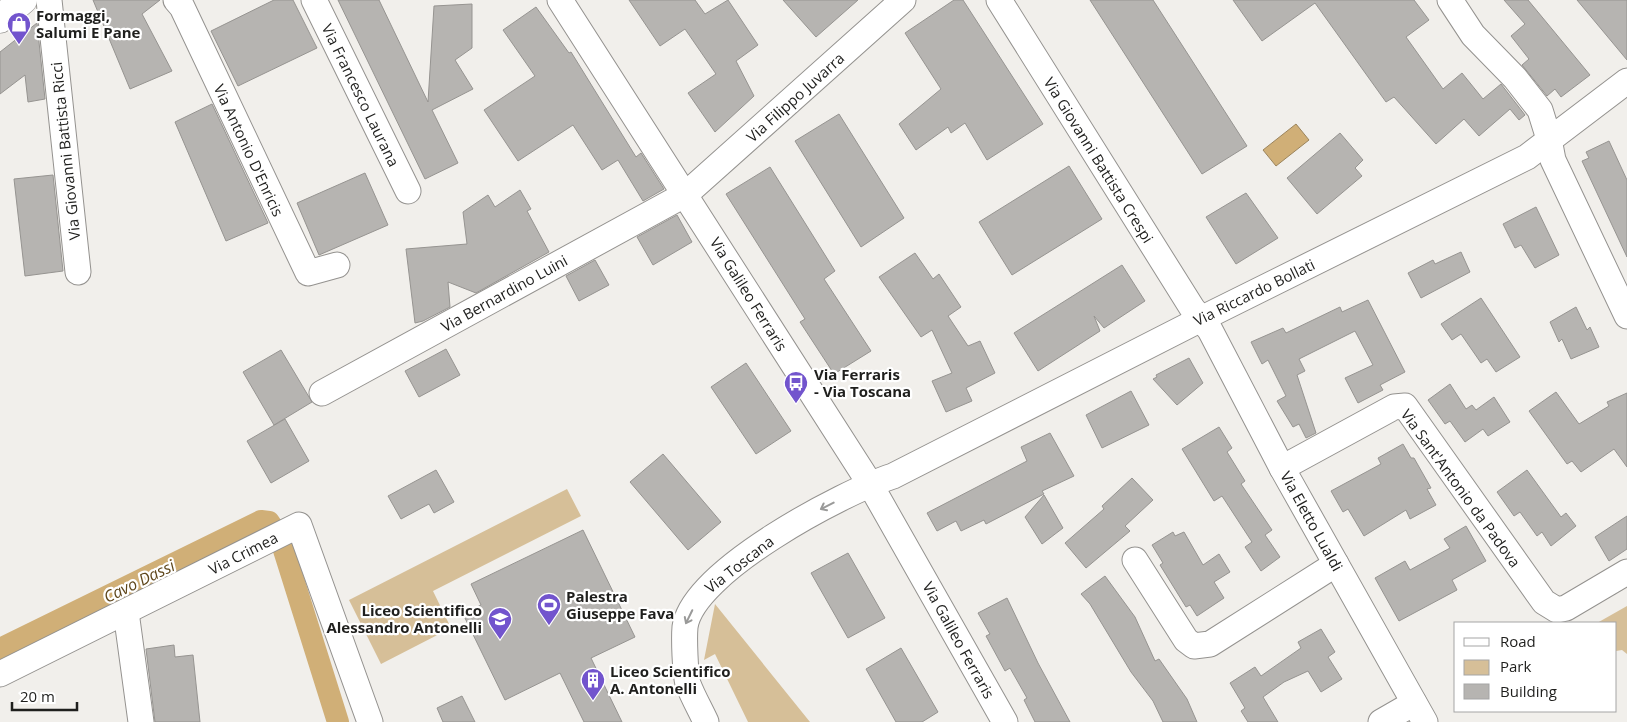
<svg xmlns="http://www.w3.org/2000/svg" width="1627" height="722" font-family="'Open Sans',sans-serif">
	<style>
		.green { fill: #d6bf98 }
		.water { fill: #d0af77; stroke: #9b845c }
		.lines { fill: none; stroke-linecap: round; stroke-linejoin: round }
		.canal { stroke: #d0af77; stroke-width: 22 }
		.building { fill: #b6b4b1; stroke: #969491 }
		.minor-casing { stroke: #94928f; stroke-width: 27 }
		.major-casing { stroke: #94928f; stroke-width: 29 }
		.minor { stroke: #fff; stroke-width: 25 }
		.major { stroke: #fff; stroke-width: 28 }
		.oneway { stroke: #9a9a99 }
		.labels { text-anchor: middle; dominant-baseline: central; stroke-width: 4.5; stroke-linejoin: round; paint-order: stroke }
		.poi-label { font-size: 15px; font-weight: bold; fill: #1f1f1d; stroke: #fff; text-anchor: start }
		.street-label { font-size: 15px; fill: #1f1f1d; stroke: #fff }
		.water-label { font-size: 16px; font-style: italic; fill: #5e461b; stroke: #fff }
	</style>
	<rect width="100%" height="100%" fill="#f1efeb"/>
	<g class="green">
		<path d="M567 489 581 516 433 591 451 628 381 664 349 600Z"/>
		<path d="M715 604 810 722H748L715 654 704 660Z"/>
		<path d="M1627 606V654L1622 650 1616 651V623H1597Z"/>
	</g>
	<path class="water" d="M1296 124 1309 140 1276 166 1263 150Z"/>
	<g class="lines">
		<g class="canal">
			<path d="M283 547 338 722"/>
			<path d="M0 649 261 521 269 522 275 531"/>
		</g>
	</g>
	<g class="building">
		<path d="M93 0H160L142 14 172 71 130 89Z"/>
		<path d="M274 0H293L317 48 238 86 211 31Z"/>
		<path d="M338 0H379L428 102 434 6 472 4V48L455 60 473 89 432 110 458 163 425 179Z"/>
		<path d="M629 0H695L705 14 728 0 758 45 736 61 754 96 715 132 688 93 716 74 685 29 660 46Z"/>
		<path d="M783 0H858L816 37Z"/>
		<path d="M954 0H963L1043 124 987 160 965 123 951 133 948 127 916 150 899 124 941 89 905 33Z"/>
		<path d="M1090 0H1153L1247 146 1202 174Z"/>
		<path d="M1233 0H1414L1429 20 1406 37 1443 89 1462 73 1483 99 1501 84 1525 115 1519 120 1510 109 1479 136 1464 119 1436 144 1394 97 1386 102 1315 3 1262 41Z"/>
		<path d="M1504 0H1528L1590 75 1561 97 1555 89 1547 96 1522 65 1529 59 1511 36 1525 24Z"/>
		<path d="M1577 0H1627V60Z"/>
		<path d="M536 7 569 53 571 52 636 157 641 153 664 189 643 201 618 160 602 170 573 125 518 161 484 110 535 76 503 30Z"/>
		<path d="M37 23 45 99 28 102 25 75 0 94V52Z"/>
		<path d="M212 104 268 223 226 241 175 122Z"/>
		<path d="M839 114 904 218 861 247 795 141Z"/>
		<path d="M1340 133 1363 160 1355 168 1362 176 1317 214 1287 178Z"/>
		<path d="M1609 141 1627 180V257L1582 161 1589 158 1586 152Z"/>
		<path d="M1069 166 1102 219 1012 275 979 222Z"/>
		<path d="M770 167 835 271 824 279 871 351 834 374 800 322 805 319 726 194Z"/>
		<path d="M365 173 388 225 319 255 297 203Z"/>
		<path d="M53 175 63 271 25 276 14 179Z"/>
		<path d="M520 190 531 209 527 211 549 252 476 293 448 282 450 307 423 321 415 323 406 249 467 244 463 212 488 195 495 207Z"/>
		<path d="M1246 193 1278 238 1236 264 1206 217Z"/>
		<path d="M1536 207 1559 255 1535 268 1521 245 1515 248 1503 224Z"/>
		<path d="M677 215 692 242 653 265 637 237Z"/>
		<path d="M1461 252 1470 272 1421 298 1408 273 1433 260 1435 264Z"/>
		<path d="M915 253 933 279 939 274 961 307 948 316 968 346 980 341 995 373 966 388 972 401 946 412 932 381 952 373 932 330 921 337 879 277Z"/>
		<path d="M595 260 609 285 579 301 566 276Z"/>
		<path d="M1122 265 1145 301 1104 328 1094 316 1100 331 1038 371 1014 333Z"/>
		<path d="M1481 298 1520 357 1496 372 1487 359 1481 363 1461 334 1452 340 1441 324Z"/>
		<path d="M1368 300 1405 372 1380 385 1383 390 1358 403 1345 378 1373 365 1355 331 1299 359 1305 371 1297 375 1316 433 1306 438 1299 424 1293 427 1277 401 1286 396 1268 360 1262 364 1251 342 1283 328 1286 333 1340 307 1342 312Z"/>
		<path d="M1576 307 1587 330 1590 327 1599 347 1571 359 1562 339 1559 342 1550 322Z"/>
		<path d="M446 349 460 375 419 397 405 371Z"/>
		<path d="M281 350 312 402 274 425 243 372Z"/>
		<path d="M1189 358 1203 383 1177 405 1153 379 1157 377 1156 375Z"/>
		<path d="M746 363 791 431 756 454 711 387Z"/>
		<path d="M1450 384 1466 409 1472 405 1476 410 1494 397 1510 422 1488 436 1483 429 1465 442 1450 421 1445 424 1428 400Z"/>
		<path d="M1131 391 1149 425 1102 448 1086 415Z"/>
		<path d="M1556 392 1579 424 1609 406 1607 402 1627 393V467L1614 449 1581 472 1572 461 1567 464 1529 411Z"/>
		<path d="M285 419 309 461 271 483 247 441Z"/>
		<path d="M1219 427 1232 448 1227 452 1245 481 1241 484 1272 530 1265 535 1280 557 1261 571 1245 547 1252 542 1222 496 1214 501 1182 449Z"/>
		<path d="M1050 433 1074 476 1042 491 1044 494 986 524 984 520 961 531 956 521 937 531 927 513 1027 461 1021 447Z"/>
		<path d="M1403 444 1411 458H1414L1431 488 1427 489 1436 505 1410 519 1406 510 1364 536 1348 509 1343 512 1331 491 1381 464 1378 458Z"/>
		<path d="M663 454 721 522 688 550 630 482Z"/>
		<path d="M436 470 454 502 434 513 429 504 401 519 388 496Z"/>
		<path d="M1527 470 1561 517 1566 513 1576 526 1551 546 1542 532 1537 536 1520 512 1514 516 1497 492Z"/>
		<path d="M1132 478 1153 500 1125 526 1130 531 1086 568 1065 543 1104 509 1102 506Z"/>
		<path d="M1044 495 1063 528 1042 544 1025 517Z"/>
		<path d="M1627 516V549L1609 561 1595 537Z"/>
		<path d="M1466 526 1486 561 1452 580 1457 590 1399 621 1375 578 1405 561 1410 570 1450 548 1444 539Z"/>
		<path d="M583 530 635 637 591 658 622 722H584L560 673 505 700 463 614 481 605 471 584Z"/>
		<path d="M1173 532 1175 536 1184 532 1203 565 1219 554 1230 572 1214 582 1224 598 1197 616 1190 605 1186 607 1160 565 1163 563 1152 545Z"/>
		<path d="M848 553 885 618 848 638 811 573Z"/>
		<path d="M1105 576 1135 617 1155 661 1159 659 1187 699 1197 722H1163L1153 701 1131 672 1090 604 1081 594Z"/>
		<path d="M1007 598 1038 663 1070 722H1035L1024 700 1027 698 1010 668 1005 671 986 636 990 634 978 613Z"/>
		<path d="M1321 629 1335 652 1328 657 1342 679 1321 692 1308 671 1284 682 1263 697 1278 722H1248L1241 711 1245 708 1230 683 1255 667 1261 676 1301 648 1298 642Z"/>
		<path d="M174 645 175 657 193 655 200 722H155L146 649Z"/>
		<path d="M901 648 938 712 922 722H896L866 669Z"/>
		<path d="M462 696 475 722H443L437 708Z"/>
	</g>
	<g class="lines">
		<g class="minor-casing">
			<g id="minor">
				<path d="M49 0 78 272"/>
				<path d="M176 0 182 7 308 273 337 265"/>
				<path d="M314 0 408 191"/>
				<path d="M560 0 870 484 1005 722"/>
				<path d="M999 0 1192 308 1210 330 1282 468 1425 722"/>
				<path d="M1450 0 1473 35 1515 78 1540 110 1549 139 1553 160 1627 316"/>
				<path d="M322 393 686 194 903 0"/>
				<path d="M1282 468 1394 407 1405 406 1544 602 1557 610 1566 608 1627 572"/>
				<path d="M1135 560 1186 640 1194 646 1210 644 1336 564"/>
				<path d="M126 612 141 722"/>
				<path d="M0 674 299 525 370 722"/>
				<path d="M706 722C700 709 693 697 688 684 685 673 684 638 685 627 692 572 843 492 893 476L1201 319 1527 157 1627 81"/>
				<path d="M1381 722 1414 703"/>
			</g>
		</g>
		<g class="major-casing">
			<path id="major" d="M0 19 23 0"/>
		</g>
		<use href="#minor" class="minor"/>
		<use href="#major" class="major"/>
	</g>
	<defs><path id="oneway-shaft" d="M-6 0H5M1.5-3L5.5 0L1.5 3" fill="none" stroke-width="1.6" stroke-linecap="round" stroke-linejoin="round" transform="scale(1.25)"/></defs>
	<g class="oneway">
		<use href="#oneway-shaft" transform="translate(827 506) rotate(153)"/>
		<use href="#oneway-shaft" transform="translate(689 617) rotate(116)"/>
	</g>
	<defs>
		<g id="shop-pin" transform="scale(1.25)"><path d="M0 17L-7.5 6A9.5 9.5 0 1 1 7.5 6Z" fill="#7254cd" stroke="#fff"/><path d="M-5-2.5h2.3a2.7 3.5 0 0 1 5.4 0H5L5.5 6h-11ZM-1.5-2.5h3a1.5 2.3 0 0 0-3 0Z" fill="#fff"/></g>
		<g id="bus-pin" transform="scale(1.25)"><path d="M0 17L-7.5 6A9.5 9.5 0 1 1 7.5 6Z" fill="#7254cd" stroke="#fff"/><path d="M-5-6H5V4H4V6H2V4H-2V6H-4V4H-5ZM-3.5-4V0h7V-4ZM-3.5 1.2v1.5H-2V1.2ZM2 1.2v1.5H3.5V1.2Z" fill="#fff"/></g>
		<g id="stadium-pin" transform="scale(1.25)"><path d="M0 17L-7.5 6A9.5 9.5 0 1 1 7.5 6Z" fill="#7254cd" stroke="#fff"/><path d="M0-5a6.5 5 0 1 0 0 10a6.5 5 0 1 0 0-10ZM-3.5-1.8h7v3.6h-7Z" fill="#fff"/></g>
		<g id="school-pin" transform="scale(1.25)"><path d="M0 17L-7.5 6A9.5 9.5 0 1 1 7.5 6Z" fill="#7254cd" stroke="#fff"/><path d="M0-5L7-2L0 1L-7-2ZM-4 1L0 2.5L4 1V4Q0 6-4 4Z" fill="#fff"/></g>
		<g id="building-pin" transform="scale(1.25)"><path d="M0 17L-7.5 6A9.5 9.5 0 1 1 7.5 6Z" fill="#7254cd" stroke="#fff"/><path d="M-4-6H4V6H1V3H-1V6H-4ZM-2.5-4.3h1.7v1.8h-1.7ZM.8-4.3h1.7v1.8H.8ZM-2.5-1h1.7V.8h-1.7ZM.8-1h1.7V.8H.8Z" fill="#fff"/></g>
	</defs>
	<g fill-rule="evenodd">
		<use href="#shop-pin" x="19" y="24"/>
		<use href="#bus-pin" x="796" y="383"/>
		<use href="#stadium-pin" x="549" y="605"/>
		<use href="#school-pin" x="500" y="619"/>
		<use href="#building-pin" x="593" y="680"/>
	</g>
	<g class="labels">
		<g class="poi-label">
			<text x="36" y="15">Formaggi,<tspan x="36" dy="17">Salumi E Pane</tspan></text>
			<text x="814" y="374">Via Ferraris<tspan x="814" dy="17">- Via Toscana</tspan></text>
			<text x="566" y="596">Palestra<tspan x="566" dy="17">Giuseppe Fava</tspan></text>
			<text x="482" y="610" text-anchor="end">Liceo Scientifico<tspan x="482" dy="17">Alessandro Antonelli</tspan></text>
			<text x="610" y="671">Liceo Scientifico<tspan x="610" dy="17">A. Antonelli</tspan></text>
		</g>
		<g class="street-label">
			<text transform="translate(361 95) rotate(64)">Via Francesco Laurana</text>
			<text transform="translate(795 97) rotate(-42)">Via Filippo Juvarra</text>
			<text transform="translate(249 150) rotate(65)">Via Antonio D'Enricis</text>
			<text transform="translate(65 151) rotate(-96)">Via Giovanni Battista Ricci</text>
			<text transform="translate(1099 160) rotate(58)">Via Giovanni Battista Crespi</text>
			<text transform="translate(1254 292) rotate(-26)">Via Riccardo Bollati</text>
			<text transform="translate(504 293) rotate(-29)">Via Bernardino Luini</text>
			<text transform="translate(749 294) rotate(58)">Via Galileo Ferraris</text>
			<text transform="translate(1461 488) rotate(54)">Via Sant'Antonio da Padova</text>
			<text transform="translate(1312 521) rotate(61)">Via Eletto Lualdi</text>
			<text transform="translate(243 553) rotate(-27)">Via Crimea</text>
			<text transform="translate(739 564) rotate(-38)">Via Toscana</text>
			<text transform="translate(959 640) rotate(61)">Via Galileo Ferraris</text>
		</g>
		<g class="water-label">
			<text transform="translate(139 581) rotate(-26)">Cavo Dassi</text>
		</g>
	</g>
	<rect x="1454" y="622" width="162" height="90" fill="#ffffff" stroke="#a5a5a5"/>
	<rect x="1464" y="638" width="25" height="8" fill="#ffffff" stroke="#a5a5a5"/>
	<text x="1500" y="647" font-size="15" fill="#1f1f1d">Road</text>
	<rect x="1464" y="660" width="25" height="15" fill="#d6bf98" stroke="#a5a5a5"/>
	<text x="1500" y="672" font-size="15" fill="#1f1f1d">Park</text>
	<rect x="1464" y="684" width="25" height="15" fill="#b6b4b1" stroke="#a5a5a5"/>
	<text x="1500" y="697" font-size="15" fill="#1f1f1d">Building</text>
	<path d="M12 702v8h65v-8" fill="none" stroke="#1f1f1d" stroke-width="2.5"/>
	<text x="20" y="702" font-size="15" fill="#1f1f1d" stroke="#ffffff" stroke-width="4" paint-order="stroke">20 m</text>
</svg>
